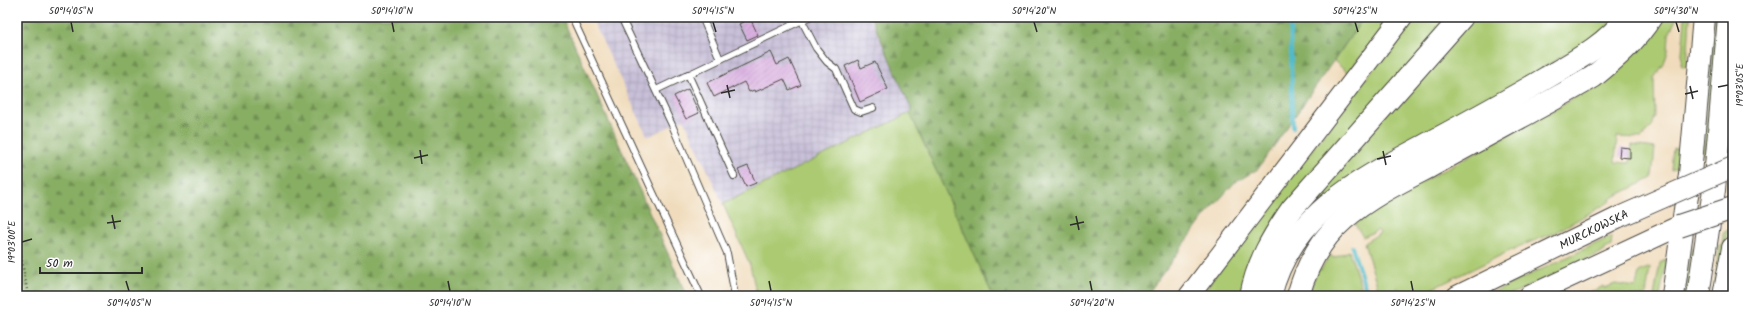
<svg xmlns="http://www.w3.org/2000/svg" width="1750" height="313" font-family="Kalam,sans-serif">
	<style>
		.industrial { fill: url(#industrial-grid) }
		.green { fill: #abca72; stroke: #6b7a4e }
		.forest { fill: url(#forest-firs); stroke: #5a6c48 }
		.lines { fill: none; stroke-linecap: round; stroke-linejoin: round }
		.stream { stroke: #4fbbca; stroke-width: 4 }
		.building { fill: url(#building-hatch) }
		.service-casing { stroke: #494641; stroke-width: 8 }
		.primary-casing { stroke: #494641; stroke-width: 22 }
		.trunk-casing { stroke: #494641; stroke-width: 24 }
		.motorway-casing { stroke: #494641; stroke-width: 24 }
		.path { stroke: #494641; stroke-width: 2.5; stroke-dasharray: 1 3; stroke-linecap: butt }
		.service { stroke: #fff; stroke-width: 6 }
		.primary { stroke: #fff; stroke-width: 20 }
		.trunk { stroke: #fff; stroke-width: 22 }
		.motorway { stroke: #fff; stroke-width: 22 }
		.primary-bridge-casing { stroke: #494641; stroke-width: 22; stroke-linecap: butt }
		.trunk-bridge-casing { stroke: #494641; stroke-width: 24; stroke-linecap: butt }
		.primary-bridge { stroke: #fff; stroke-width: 20 }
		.trunk-bridge { stroke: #fff; stroke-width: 22 }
		.ticks { fill: none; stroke: #2b2b2b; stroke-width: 1.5 }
		.labels { text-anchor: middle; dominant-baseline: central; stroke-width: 3; stroke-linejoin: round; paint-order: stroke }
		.street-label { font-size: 12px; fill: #2b2b2b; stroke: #fff }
		.neatline { fill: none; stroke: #2b2b2b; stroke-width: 1.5 }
		.ticks-label { font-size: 10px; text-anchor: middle; fill: #2b2b2b }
	</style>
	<defs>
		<pattern id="industrial-grid" width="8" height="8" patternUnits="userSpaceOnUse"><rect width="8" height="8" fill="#c8c0d8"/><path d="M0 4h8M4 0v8" fill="none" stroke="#aca5ba"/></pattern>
		<pattern id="forest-firs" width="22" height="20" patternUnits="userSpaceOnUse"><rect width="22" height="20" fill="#88ae64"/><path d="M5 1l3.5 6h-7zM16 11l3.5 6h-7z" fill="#6f8e53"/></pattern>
		<pattern id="building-hatch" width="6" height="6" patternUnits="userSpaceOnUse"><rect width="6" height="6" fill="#dab1e1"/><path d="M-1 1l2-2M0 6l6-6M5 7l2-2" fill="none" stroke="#bb98c1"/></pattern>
	</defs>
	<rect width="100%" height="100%" fill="#fff"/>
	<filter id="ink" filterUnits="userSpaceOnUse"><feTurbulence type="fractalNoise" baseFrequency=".025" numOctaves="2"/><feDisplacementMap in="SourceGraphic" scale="8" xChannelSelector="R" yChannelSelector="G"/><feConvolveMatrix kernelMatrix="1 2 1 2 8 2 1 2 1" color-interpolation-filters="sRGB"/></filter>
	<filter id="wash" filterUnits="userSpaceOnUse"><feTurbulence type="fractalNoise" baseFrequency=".012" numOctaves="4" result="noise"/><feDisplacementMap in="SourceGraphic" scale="16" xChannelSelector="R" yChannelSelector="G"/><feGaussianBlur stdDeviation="0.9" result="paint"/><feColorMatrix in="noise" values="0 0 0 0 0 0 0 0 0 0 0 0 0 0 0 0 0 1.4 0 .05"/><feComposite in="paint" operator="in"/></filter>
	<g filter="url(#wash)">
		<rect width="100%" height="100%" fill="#f0dcbc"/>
		<path class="industrial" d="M591 17H870L911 108 910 113 723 204 684 119 648 137Z"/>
		<g class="green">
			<path d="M1364 17H1391L1348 73 1334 61Z"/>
			<path d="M1413 17H1453L1301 189 1243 296H1200Z"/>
			<path d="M1471 17H1618L1601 34 1367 169 1260 288 1291 223Z"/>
			<path d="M1661 17H1677L1669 34 1668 51 1664 64 1654 78 1655 117 1652 126 1646 132 1642 138 1617 137 1615 162 1630 163 1632 145 1655 148 1652 178 1610 199 1611 201 1554 233 1520 246 1417 296H1399L1401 295 1398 288 1380 295 1364 243 1380 233 1378 230 1363 237 1355 224 1380 205 1576 97Z"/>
			<path d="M1685 17H1690L1687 66 1684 67 1681 65Z"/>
			<path d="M1715 17H1721L1709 152 1703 155Z"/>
			<path d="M910 113 993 296H757L750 265 723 204Z"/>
			<path d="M1673 148 1680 150 1678 167 1671 170Z"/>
			<path d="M1728 230 1724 245 1718 296H1713L1720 245H1722L1723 233Z"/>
			<path d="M1612 236 1611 246 1605 249V251L1507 296H1485Z"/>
			<path d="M1698 244 1690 296H1684L1692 248Z"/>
			<path d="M1349 251 1364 296H1308L1318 269 1321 270 1330 254 1333 258Z"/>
			<path d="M1667 259 1660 296H1654L1660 263Z"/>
			<path d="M1650 267 1646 296H1582L1604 286 1605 288 1615 284 1636 287 1639 272Z"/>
		</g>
		<g class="forest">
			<path d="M17 17H562L687 296H17Z"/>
			<path d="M871 17H1364L1258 169 1234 183 1205 216 1146 296H993L910 113 911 108Z"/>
		</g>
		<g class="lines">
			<g class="stream">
				<path d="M1290 17 1293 128"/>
				<path d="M1352 247 1368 296"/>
			</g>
		</g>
		<g id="blocks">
			<g class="building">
				<path d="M750 18 758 35 747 40 739 24Z"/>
				<path d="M771 52 777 65 789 59 801 85 789 90 784 79 755 92 754 90 749 92 744 82 714 97 707 83Z"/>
				<path d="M858 60 861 68 875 62 888 89 860 102 845 66Z"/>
				<path d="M688 89 699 113 686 119 674 96Z"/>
				<path d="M1620 147 1630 148V158L1619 157Z"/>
				<path d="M748 166 756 183 746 187 738 170Z"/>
			</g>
		</g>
	</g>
	<g filter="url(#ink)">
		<use href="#blocks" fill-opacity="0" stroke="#494641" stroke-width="1"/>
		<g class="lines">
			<g class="service-casing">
				<g id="service">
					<path d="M572 17 701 296"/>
					<path d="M621 17 672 125 719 235 727 253 735 296"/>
					<path d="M702 17 720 59"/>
					<path d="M802 21 816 48 827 62 836 69 854 109 861 112 873 108"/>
					<path d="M688 74 734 176"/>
					<path d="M656 90 809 17"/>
				</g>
			</g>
			<g class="primary-casing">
				<g id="primary">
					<path d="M1189 296 1402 17"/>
					<path d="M1457 296 1619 217"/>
					<path d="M1529 296 1679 226"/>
				</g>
			</g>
			<g class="trunk-casing">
				<path id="trunk" d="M1298 296C1306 267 1321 239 1344 219 1369 197 1400 182 1429 167 1484 136 1540 108 1593 77 1615 59 1636 41 1651 17"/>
			</g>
			<g class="motorway-casing">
				<g id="motorway">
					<path d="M1251 296C1257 263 1273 236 1292 209L1462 17"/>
					<path d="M1270 296C1291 211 1364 178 1435 140 1472 120 1509 100 1546 78 1575 61 1606 45 1627 17"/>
					<path d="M1673 296 1690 174 1704 17"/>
					<path d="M1698 296 1714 190 1729 17"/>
					<path d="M1724 296 1733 248"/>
				</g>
			</g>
			<g class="path">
				<path d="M17 20 26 17"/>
				<path d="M17 233 28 296"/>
			</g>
			<use href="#service" class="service"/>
			<use href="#primary" class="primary"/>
			<use href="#trunk" class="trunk"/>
			<use href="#motorway" class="motorway"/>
			<g class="primary-bridge-casing">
				<path id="primary-bridge" d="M1619 217 1733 167"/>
			</g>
			<g class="trunk-bridge-casing">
				<path id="trunk-bridge" d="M1679 226 1733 208"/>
			</g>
			<use href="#primary-bridge" class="primary-bridge"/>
			<use href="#trunk-bridge" class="trunk-bridge"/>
		</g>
	</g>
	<path class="ticks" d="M71 22 73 32M392 22 394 32M713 22 716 32M1034 22 1037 32M1355 22 1358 32M1676 22 1679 32M727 85 730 98M1690 86 1693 99M1718 87 1728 85M721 93 735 90M1685 94 1698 91M420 150 422 164M1383 151 1386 165M414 158 428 155M1377 159 1391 156M112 215 115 229M1076 216 1079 230M107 223 121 221M1070 225 1084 222M22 242 32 239M126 281 129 291M448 281 450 291M769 281 771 291M1090 281 1092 291M1411 281 1413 291"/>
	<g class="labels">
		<g class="street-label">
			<text transform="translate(1594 230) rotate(-26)">MURCKOWSKA</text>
		</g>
	</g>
	<rect width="1750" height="313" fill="none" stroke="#fff" stroke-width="44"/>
	<path d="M40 267v6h102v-6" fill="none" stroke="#2b2b2b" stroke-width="2"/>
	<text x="46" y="267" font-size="12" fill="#2b2b2b" stroke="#ffffff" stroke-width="3" paint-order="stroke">50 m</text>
	<rect x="22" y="22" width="1706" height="269" class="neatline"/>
	<g class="ticks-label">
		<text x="71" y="14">50°14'05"N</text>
		<text x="392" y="14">50°14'10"N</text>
		<text x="713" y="14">50°14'15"N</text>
		<text x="1034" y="14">50°14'20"N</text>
		<text x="1355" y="14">50°14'25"N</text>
		<text x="1676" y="14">50°14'30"N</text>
		<text transform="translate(1739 85) rotate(-90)" y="4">19°03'05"E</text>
		<text transform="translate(11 242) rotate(-90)" y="4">19°03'00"E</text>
		<text x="129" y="306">50°14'05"N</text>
		<text x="450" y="306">50°14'10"N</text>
		<text x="771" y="306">50°14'15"N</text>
		<text x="1092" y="306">50°14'20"N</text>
		<text x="1413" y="306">50°14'25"N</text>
	</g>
</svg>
